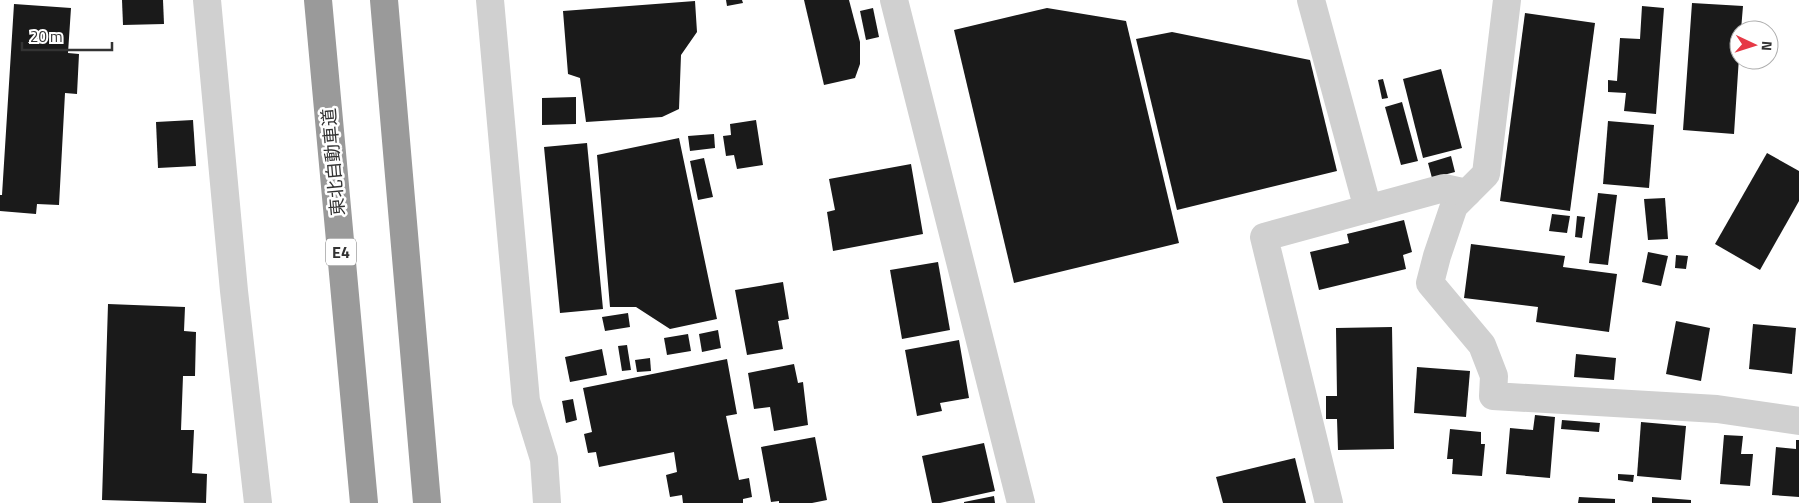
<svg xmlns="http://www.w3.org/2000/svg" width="1799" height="503" font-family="'Titillium Web','Noto Sans JP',sans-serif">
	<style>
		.building { fill: #1a1a1a }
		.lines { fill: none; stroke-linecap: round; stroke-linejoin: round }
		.minor { stroke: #d0d0d0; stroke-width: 28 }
		.highway { stroke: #9a9a9a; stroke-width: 28 }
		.labels { text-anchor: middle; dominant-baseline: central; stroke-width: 5; stroke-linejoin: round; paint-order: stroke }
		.shield { fill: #fff; stroke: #707070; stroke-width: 1 }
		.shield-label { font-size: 16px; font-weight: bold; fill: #333 }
		.street-label { font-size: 18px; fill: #333; stroke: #fff }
	</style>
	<rect width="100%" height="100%" fill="#fff"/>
	<g class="building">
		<path d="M122 0H163L164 24 123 25Z"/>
		<path d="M726 0H742L743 3 727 6Z"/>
		<path d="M804 0H849L860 42V64L855 78 824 85Z"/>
		<path d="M695 1 697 32 681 55 679 109 662 117 586 122 580 78 568 74 563 11Z"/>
		<path d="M1692 3 1743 6 1741 30H1739V57L1734 134 1683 130Z"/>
		<path d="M14 4 71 8 68 53 79 54 77 94 65 93 59 205 37 204 36 214 0 211V195H2Z"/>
		<path d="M1642 6 1664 8 1656 114 1624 111 1626 93 1608 92V80L1617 81 1620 38 1640 39Z"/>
		<path d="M873 8 879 37 866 40 860 11Z"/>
		<path d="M1047 8 1126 21 1179 243 1014 283 954 30Z"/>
		<path d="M1525 13 1595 23 1570 211 1500 201Z"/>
		<path d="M1172 32 1310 60 1337 171 1177 210 1136 39Z"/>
		<path d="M1441 69 1462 148 1423 158 1403 79Z"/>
		<path d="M1383 79 1388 98 1382 99 1378 80Z"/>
		<path d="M576 97V124L542 125V98Z"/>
		<path d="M1402 102 1418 161 1401 165 1385 107Z"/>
		<path d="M193 120 196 166 158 168 156 122Z"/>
		<path d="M756 120 763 165 737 169 734 155 726 156 723 136 731 135 730 124Z"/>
		<path d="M1608 121 1654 125 1649 188 1603 184Z"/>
		<path d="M714 134 715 148 690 151 688 136Z"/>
		<path d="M679 138 717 319 670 329 636 307H610L597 155Z"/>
		<path d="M587 143 603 309 560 313 544 147Z"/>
		<path d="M1767 153 1799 171V201L1760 270 1715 244Z"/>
		<path d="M1451 156 1455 172 1432 178 1428 163Z"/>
		<path d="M704 158 713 197 698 200 690 161Z"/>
		<path d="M911 164 923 234 833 251 827 212 835 210 829 179Z"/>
		<path d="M1598 193 1617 195 1608 265 1589 263Z"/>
		<path d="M1665 198 1668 239 1648 240 1644 199Z"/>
		<path d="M1552 214 1570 216 1567 233 1549 231Z"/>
		<path d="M1577 216 1585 217 1582 238 1575 237Z"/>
		<path d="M1404 220 1412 252 1403 255 1406 269 1319 290 1310 252 1349 243 1347 234Z"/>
		<path d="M1471 244 1565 256 1563 267 1617 274 1609 332 1536 322 1538 307 1464 298Z"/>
		<path d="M1648 252 1668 256 1661 286 1642 282Z"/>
		<path d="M1676 255 1688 256 1686 269 1675 268Z"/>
		<path d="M938 262 950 330 902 339 890 270Z"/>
		<path d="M783 282 789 319 778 321 783 349 747 355 735 290Z"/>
		<path d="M108 304 185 307 184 331 196 332 195 376H183L181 430H194L192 473 207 474 206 503 102 500Z"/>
		<path d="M628 313 630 327 605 331 602 317Z"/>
		<path d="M1676 321 1710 328 1701 381 1666 374Z"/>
		<path d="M1753 324 1796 328 1792 374 1749 369Z"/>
		<path d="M1392 327 1394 449 1338 450 1337 419H1326V396H1337L1336 328Z"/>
		<path d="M718 330 721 348 702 352 699 334Z"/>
		<path d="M688 334 691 351 667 355 664 338Z"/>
		<path d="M959 340 969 398 940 403 942 411 917 416 905 350Z"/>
		<path d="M627 345 631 370 622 371 618 346Z"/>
		<path d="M602 349 607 375 570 382 565 357Z"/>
		<path d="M1576 354 1616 358 1614 380 1574 377Z"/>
		<path d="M650 358 651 371 637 372 635 360Z"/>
		<path d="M727 359 737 414 726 416 739 480 749 478 752 497 743 499V503H683L682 495 670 497 666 475 677 472 674 452 599 467 596 452 588 453 584 434 592 432 583 388Z"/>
		<path d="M794 364 798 383 803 382 808 425 774 431 770 407 754 409 748 373Z"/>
		<path d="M1417 367 1470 371 1466 417 1414 413Z"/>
		<path d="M573 399 577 420 566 423 562 401Z"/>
		<path d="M1535 415 1555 417 1550 478 1506 474 1510 428 1533 430Z"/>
		<path d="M1562 420 1600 423 1599 432 1561 429Z"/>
		<path d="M1641 422 1686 426 1681 480 1637 476Z"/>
		<path d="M1450 429 1481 432V444H1485L1482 476 1452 474 1453 459H1447Z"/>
		<path d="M1724 435 1743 436 1741 454H1753L1750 486 1720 484Z"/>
		<path d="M815 437 827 500 812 503H779V501L771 502 761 447Z"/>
		<path d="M1796 440H1799V497L1772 495 1776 447 1796 449Z"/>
		<path d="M984 443 995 491 940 503H932L922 456Z"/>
		<path d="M1295 458 1306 503H1223L1216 477Z"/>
		<path d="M1618 474 1634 475 1633 482 1618 480Z"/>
		<path d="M994 496 995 503H964V502Z"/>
		<path d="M1579 497 1615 499V503H1578Z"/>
		<path d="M1652 497 1691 500V503H1652Z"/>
	</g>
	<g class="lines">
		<g class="minor">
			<path d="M207 0 234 291 258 503"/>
			<path d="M490 0 526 401 544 459 547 503"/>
			<path d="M894 0 1021 503"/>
			<path d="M1311 0 1368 209"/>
			<path d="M1507 0 1486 174 1454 206 1437 256 1430 283 1482 345 1494 376 1493 396 1717 409 1799 421"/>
			<path d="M1329 503 1264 237 1444 188 1467 193"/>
		</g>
		<g class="highway">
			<path d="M318 0 364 503"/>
			<path d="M384 0 427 503"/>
		</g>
	</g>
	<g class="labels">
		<rect class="shield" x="326" y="238.5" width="30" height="27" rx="4"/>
		<g class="shield-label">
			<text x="341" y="252">E4</text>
		</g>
		<g class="street-label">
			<text transform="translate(333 162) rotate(-95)">東北自動車道</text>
		</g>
	</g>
	<g transform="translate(1754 45) rotate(94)"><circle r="24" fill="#ffffff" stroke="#adadad"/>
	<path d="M0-4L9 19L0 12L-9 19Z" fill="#e63946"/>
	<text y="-8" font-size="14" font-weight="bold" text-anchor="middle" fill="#333333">N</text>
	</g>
	<path d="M22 42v8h90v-8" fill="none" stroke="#333333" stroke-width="2.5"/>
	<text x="30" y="42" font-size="15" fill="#333333" stroke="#ffffff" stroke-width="4" paint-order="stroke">20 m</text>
</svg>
